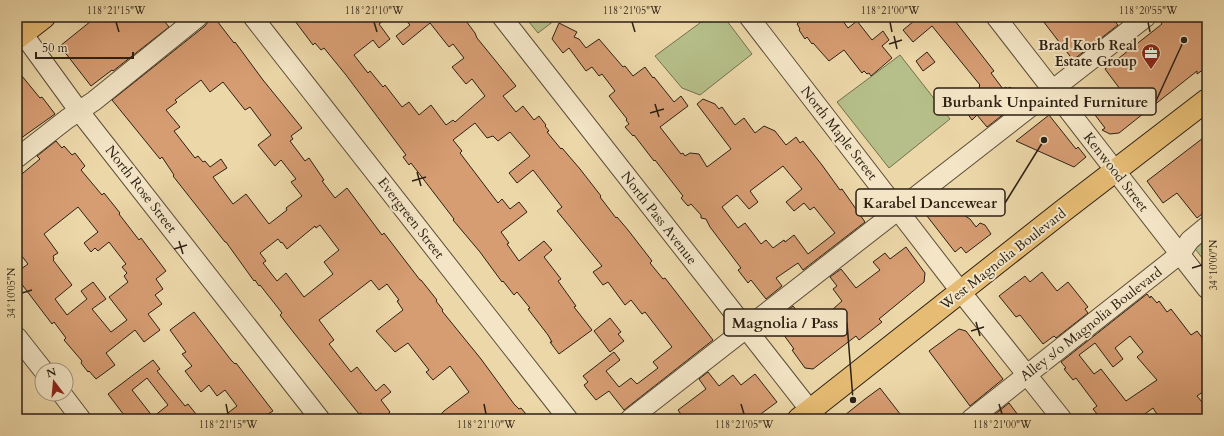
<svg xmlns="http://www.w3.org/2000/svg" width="1224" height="436" font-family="Cardo,serif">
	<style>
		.green { fill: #b6bf89; stroke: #71704e }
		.building { fill: #d69c72; stroke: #2c2114; fill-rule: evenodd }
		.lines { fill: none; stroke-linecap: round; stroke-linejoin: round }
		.minor-casing { stroke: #5c4e39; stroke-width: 21 }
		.major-casing { stroke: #2c2114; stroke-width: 24 }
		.minor { stroke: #f3e5c6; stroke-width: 19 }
		.major { stroke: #e6bc74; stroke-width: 22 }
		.ticks { fill: none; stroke: #2c2114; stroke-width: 1.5 }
		.labels { text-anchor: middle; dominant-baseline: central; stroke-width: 4; stroke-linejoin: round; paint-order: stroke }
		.poi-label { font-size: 14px; font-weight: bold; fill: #2c2114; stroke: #f3e5c6; text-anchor: end }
		.street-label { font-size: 14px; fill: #2c2114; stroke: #f3e5c6 }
		.leader { fill: none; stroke: #2c2114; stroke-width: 1.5 }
		.callout-dot { fill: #2c2114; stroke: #f3e5c6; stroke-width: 1.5 }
		.callout { fill: #f3e5c6; stroke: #2c2114; stroke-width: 1.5 }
		.callout-label { font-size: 15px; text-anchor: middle; font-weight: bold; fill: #2c2114 }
		.neatline { fill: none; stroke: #2c2114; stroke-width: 1.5 }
		.ticks-label { font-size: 10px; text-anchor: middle; fill: #2c2114 }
	</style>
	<rect width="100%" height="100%" fill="#ecd7a8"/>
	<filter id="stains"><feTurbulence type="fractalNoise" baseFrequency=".005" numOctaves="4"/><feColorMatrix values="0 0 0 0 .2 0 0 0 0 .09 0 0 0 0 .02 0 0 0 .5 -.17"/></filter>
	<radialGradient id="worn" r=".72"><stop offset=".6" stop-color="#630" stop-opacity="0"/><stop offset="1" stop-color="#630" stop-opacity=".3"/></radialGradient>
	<g class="green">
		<path d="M525 17H559L538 33Z"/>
		<path d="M708 17H724L752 54 700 95 682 88 655 56Z"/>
		<path d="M900 55 950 119 889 168 837 102Z"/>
		<path d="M1207 234V264L1192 245Z"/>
	</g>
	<g class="building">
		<path d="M96 17H161L169 27 113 71 112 70 91 86 60 46Z"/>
		<path d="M212 17H214L234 43 235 42 263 80 302 128 291 136 293 139 290 141 305 161 309 158 324 180 322 181 335 198 347 188 382 235 384 233 420 280H421L437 300 436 301 443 310 442 311 481 359 514 404 519 409 521 408 530 419H436L444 411 469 392 450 366 433 380 426 372 429 370 408 343 395 352 376 331 403 310 397 301 399 300 387 284 379 290 371 280 319 320 334 340 329 344 351 372 357 367 376 391 384 384 391 392 381 400 390 412 388 414 392 419H365L361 413 359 414 294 333 280 315 282 313 260 285 259 286 255 280 254 281 226 242H225L173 176 174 175 162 157 160 159 112 100 205 26ZM201 80 210 92 223 82 245 110 250 107 271 135 258 145 275 166 281 160 296 179 291 182 302 196 286 208 287 210 269 224 246 194 233 204 221 188 213 177 227 168 221 159 210 167 205 161 203 162 198 156 195 158 174 131 180 127 166 110 177 102 175 100ZM320 225 339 250 324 262 333 274 304 297 286 273 277 281 263 263 266 261 260 253 278 239 281 243 282 242 287 249 315 226 316 228Z"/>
		<path d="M292 17H388L379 24 390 39 379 48 373 40 354 55 368 73 370 71 383 87 385 85 402 107 409 102 419 115 431 105 446 125 453 120 455 122 485 96 472 79 466 84 452 67 464 58 453 44 449 47 430 23 403 45 396 36 410 25 403 17H463L475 33 477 38 516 86 503 96 516 112 523 106 534 120 539 116 546 125 545 126 549 131 547 132 561 149 562 148 580 169 601 196 600 197 616 218 617 217 628 230 652 261 650 263 663 279 665 278 713 340 624 410 609 391 596 400 586 388 584 385 588 382 583 376 614 352 620 360 606 371 619 387 631 378 637 384 658 368 653 362 672 347 645 312 642 314 631 300 625 305 608 282 603 285 593 272 602 266 557 211 562 207 533 170 517 183 509 173 530 156 510 132 498 141 493 136 487 138 475 123 453 140 462 151 460 153 498 203 502 199 510 209 519 202 527 212 501 232 509 243 507 244 519 261 544 241 552 250 544 257 561 279 558 281 576 306 574 307 592 330 559 354 550 342H552L548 335 528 309 530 308 517 292 514 295 503 281 502 282 480 252 453 220 454 219 411 163 409 165 403 157 406 155 346 75 324 48 321 50 315 43 313 45Z"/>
		<path d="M806 17H840L848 28 857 21 872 40 883 31 889 40 882 46 892 58 871 76 869 73 867 74 864 71 862 73 844 50 829 61 813 43 812 44 807 37 805 39 799 30 800 29 797 24Z"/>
		<path d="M919 17H952L994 71 991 73 1003 89 1006 87 1007 89 1010 87 1017 97 1015 98 1018 103 987 127 977 115 972 120 967 113 966 114 958 104 980 87 979 86 980 85 932 26 913 42 903 30Z"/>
		<path d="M1048 17H1111L1118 25 1073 60 1043 21Z"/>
		<path d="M1157 17H1207V67L1197 74V71L1119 133 1110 134 1102 130 1105 128 1092 111 1120 89 1105 69 1162 24Z"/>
		<path d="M559 23 577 32 574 37 579 39 586 48 599 39 623 67 625 66 633 76 645 67 653 78 654 77 674 102 681 96 688 106 660 127 681 154 683 153 685 156 690 153 699 154 707 167 731 149 697 104 703 99 715 104 719 109 722 107 735 125 744 118 755 133 764 126 775 131 786 145 796 137 800 143 803 141 822 165 840 190 842 189 865 222 803 270 798 263 776 278 782 286 766 299 751 280 748 283 738 270 741 268 710 227 706 219 701 218V215L691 204 688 206 681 198 683 196 655 160 654 161 634 135 633 136 625 127 629 124 626 120 627 119 609 96 615 91 602 74 599 76 592 67 586 71 569 48 563 53 552 39ZM783 166 802 189 786 202 794 211 804 203 810 210 814 207 835 233 808 254 794 235 785 242 784 240 773 248 766 240 761 244 745 223 738 228 722 207 737 195 749 209 758 202 750 191Z"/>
		<path d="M927 52 935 62 923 71 916 61Z"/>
		<path d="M17 70 40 98 42 97 55 114 17 141Z"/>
		<path d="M1049 115 1076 149 1078 147 1086 157 1074 167 1016 141Z"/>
		<path d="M1207 135V210L1197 218 1177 193 1163 203 1147 181Z"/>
		<path d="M56 141 62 148 64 146 72 155 75 153 85 166 81 170 102 195 104 193 120 213 119 214 139 240 141 238 166 271 156 279 163 289 155 295 162 304 148 314 160 330 144 342 135 330 106 353 115 365 96 379 89 371 88 372 81 363 82 361 64 340 66 338 54 322 52 324 17 278V272L28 264 17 250V178L40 159 37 156ZM78 207 98 232 84 243 91 252 95 248 98 251 109 242 126 264 122 267 127 273 124 276 128 282 109 297 127 320 111 332 92 309 106 299 93 282 81 291 87 299 67 315 55 299 72 285 53 260 54 259 53 256 58 253 44 234Z"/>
		<path d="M929 200 955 211 957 214 959 212 970 219 976 227 980 223 985 225 991 234 966 253 961 247 955 252 920 207Z"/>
		<path d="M906 247 925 273 924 282 879 319 882 322 859 340 856 336 813 369 805 368 792 350 794 349 778 327 776 329 771 323 793 306 804 320 813 314 815 316 818 313 822 319 842 301 833 289 837 286 830 277 841 269 856 288 880 270 873 262 885 253 890 259Z"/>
		<path d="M1042 272 1057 291 1068 282 1088 307 1085 309 1088 313 1056 338 1054 336 1043 344 1020 315 1016 317 999 296 1025 276 1030 282Z"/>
		<path d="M1147 294 1150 298 1151 296 1157 303 1159 301 1167 312 1171 309 1191 335 1197 331 1207 344V389L1197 396 1207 408V414L1200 419H1160L1153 408 1138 419H1101L1093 409 1097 406 1076 378 1073 380 1064 369 1066 368 1061 362ZM1130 336 1143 352 1137 357 1157 380 1126 401 1101 369 1094 374 1079 355 1095 343 1113 367 1123 359 1115 348Z"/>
		<path d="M194 312 231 360 235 364 236 363 273 411 268 414 272 419H220L237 406 225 390 217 396 209 385 201 392 185 371 192 366 182 354 186 352 170 330Z"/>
		<path d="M610 318 621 332 618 334 624 341 610 352 594 331Z"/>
		<path d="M959 329 966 331 1003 379 970 406 929 351Z"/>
		<path d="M153 360 160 369 157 371 185 406 188 404 200 419H127L108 394ZM147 378 168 405 153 417 132 390Z"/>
		<path d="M708 372 719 386 733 375 741 385 755 374 777 402 754 419H684L678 410 706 389 699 379Z"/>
		<path d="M880 388 904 419H840L865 399Z"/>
		<path d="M1009 403 1021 419H997L994 415Z"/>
	</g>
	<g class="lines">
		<g class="minor-casing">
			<g id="minor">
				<path d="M253 17 568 419"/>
				<path d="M502 17 817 419"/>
				<path d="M749 17 961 292 1062 419"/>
				<path d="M996 17 1207 289"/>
				<path d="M23 34 79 111 320 419"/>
				<path d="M17 158 67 119 94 101 198 17"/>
				<path d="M17 337 43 370"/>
				<path d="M62 394 81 419"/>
				<path d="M630 419 1146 17"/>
				<path d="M971 419 1180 254 1190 240 1207 226"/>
			</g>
		</g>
		<g class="major-casing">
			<g id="major">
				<path d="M17 38 44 17"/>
				<path d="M799 419 1064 210 1207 100"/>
			</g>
		</g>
		<use href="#minor" class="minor"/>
		<use href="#major" class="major"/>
	</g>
	<path class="ticks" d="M116 22 119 32M374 22 377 32M632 22 635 32M890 22 892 32M1148 22 1150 32M894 36 897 49M889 44 902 40M655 104 659 117M650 113 664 109M417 172 421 186M412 181 426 177M179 241 183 254M174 249 187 245M1192 268 1202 265M22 293 32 290M976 322 980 336M971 331 984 327M226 404 228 414M484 404 486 414M741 404 744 414M999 404 1002 414"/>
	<defs>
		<g id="office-pin" transform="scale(1)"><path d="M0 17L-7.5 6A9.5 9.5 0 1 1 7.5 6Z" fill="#8f2418" stroke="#f3e5c6"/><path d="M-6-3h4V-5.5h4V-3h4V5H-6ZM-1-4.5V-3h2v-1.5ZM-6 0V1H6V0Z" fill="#fff"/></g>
	</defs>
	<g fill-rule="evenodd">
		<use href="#office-pin" x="1151" y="53"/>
	</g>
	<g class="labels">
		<g class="poi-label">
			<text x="1137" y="45">Brad Korb Real<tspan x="1137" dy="16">Estate Group</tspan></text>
		</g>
		<g class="street-label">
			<text transform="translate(839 133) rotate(52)">North Maple Street</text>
			<text transform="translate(1116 172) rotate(52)">Kenwood Street</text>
			<text transform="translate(141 189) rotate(52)">North Rose Street</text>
			<text transform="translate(411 218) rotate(52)">Evergreen Street</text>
			<text transform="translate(659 218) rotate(52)">North Pass Avenue</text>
			<text transform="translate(1003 259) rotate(-38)">West Magnolia Boulevard</text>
			<text transform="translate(1091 324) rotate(-38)">Alley s/o Magnolia Boulevard</text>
		</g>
	</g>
	<path class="leader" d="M1184 40L1156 101M1044 140L1005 203M853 400L847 323"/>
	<g class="callout-dot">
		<circle cx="1184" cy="40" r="4"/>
		<circle cx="1044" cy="140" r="4"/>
		<circle cx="853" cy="400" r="4"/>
	</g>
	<g class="callout">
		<rect x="934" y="88" width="222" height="27" rx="4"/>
		<rect x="856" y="189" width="149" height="27" rx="4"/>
		<rect x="724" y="309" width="123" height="27" rx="4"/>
	</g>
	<g class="callout-label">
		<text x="1045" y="107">Burbank Unpainted Furniture</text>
		<text x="930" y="208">Karabel Dancewear</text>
		<text x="785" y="328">Magnolia / Pass</text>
	</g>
	<rect width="1224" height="436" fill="none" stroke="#ecd7a8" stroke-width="44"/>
	<g transform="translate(54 382) rotate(344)"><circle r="19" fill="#f3e5c6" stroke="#a3977f"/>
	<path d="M0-3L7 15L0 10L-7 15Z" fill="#8f2418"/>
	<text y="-6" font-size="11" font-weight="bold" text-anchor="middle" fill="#2c2114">N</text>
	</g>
	<path d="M36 52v6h97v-6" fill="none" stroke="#2c2114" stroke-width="2"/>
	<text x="42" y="52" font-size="12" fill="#2c2114" stroke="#f3e5c6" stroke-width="3" paint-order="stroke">50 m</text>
	<rect x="22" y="22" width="1180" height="392" class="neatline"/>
	<g class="ticks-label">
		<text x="116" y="14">118°21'15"W</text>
		<text x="374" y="14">118°21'10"W</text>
		<text x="632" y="14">118°21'05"W</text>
		<text x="890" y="14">118°21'00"W</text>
		<text x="1148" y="14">118°20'55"W</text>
		<text transform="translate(1213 265) rotate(-90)" y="4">34°10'00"N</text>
		<text transform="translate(11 293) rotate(-90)" y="4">34°10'05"N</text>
		<text x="228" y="428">118°21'15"W</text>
		<text x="486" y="428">118°21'10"W</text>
		<text x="744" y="428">118°21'05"W</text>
		<text x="1002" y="428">118°21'00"W</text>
	</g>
	<rect width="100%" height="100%" filter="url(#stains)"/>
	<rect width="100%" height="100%" fill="url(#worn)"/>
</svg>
